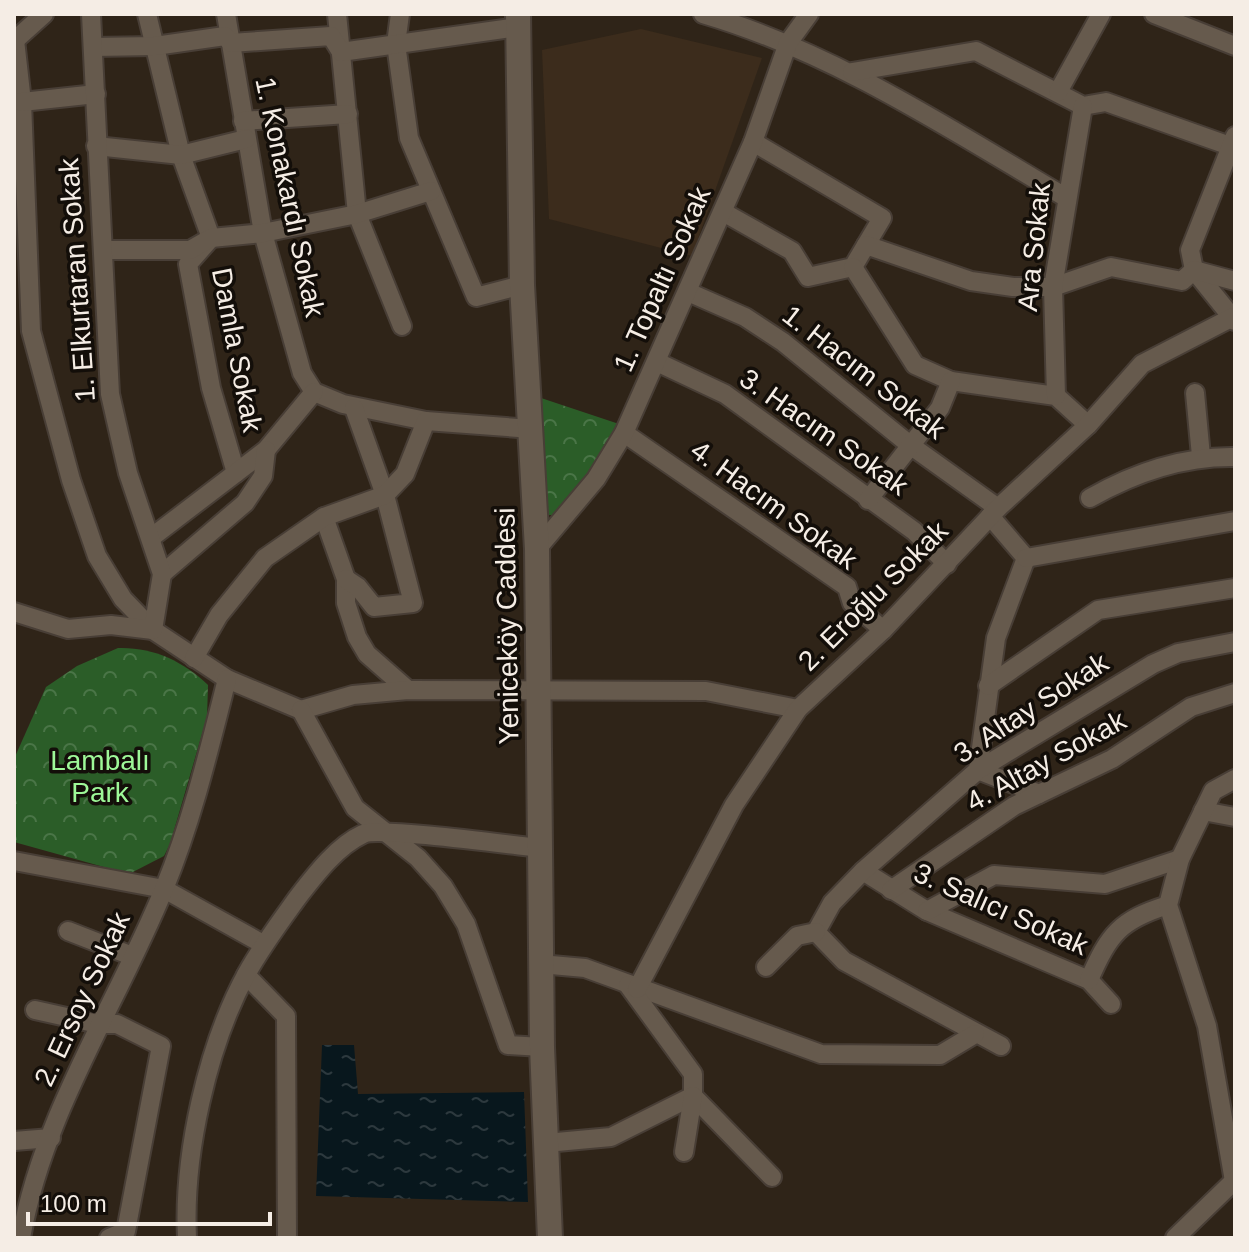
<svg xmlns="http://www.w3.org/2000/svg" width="1249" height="1252" font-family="Helvetica,sans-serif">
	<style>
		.built { fill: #3c2c1c }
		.park { fill: url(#park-crowns) }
		.water { fill: url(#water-ripples) }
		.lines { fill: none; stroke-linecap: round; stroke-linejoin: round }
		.street-casing { stroke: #483e36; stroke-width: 22 }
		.secondary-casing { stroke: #483e36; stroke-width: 28 }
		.street { stroke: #665a4d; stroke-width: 18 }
		.secondary { stroke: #665a4d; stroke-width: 24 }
		.labels { text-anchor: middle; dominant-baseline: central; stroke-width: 7; stroke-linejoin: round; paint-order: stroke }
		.street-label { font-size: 28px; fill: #f5ede5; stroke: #130e09 }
		.park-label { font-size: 28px; fill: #9ef898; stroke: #130e09 }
	</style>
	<defs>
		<pattern id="park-crowns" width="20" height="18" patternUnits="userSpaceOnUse" patternTransform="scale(2)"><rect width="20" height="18" fill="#2b5d28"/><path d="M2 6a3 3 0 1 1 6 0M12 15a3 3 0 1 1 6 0" fill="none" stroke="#4a7547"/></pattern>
		<pattern id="water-ripples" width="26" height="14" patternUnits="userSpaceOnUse" patternTransform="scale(2)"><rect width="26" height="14" fill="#08171d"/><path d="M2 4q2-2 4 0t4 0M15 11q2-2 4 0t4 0" fill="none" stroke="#2d393e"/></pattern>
	</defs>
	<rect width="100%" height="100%" fill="#2f2418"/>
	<path class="built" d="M641 29 762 58 692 256 549 219 542 50Z"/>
	<g class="park">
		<path d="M541 398 619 424 596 469 553 515H542Z"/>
		<path d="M118 648C153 647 183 661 208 685L207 717 170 844 164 856 129 874 14 842V759L46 687 77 666Z"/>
	</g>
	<path class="water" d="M322 1045H354L358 1094 524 1092 528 1202 316 1196Z"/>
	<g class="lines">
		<g class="street-casing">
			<g id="street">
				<path d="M147 14 181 155 211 238 188 264 211 388 236 473"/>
				<path d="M226 14 263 233 302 373 314 392 343 404 426 421"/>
				<path d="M337 14 357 214 402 326"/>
				<path d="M400 14 396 44 409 138 476 297 522 285"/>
				<path d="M703 14C835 53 948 128 1065 197"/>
				<path d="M1154 14 1235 46"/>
				<path d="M15 40 22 102 31 331 71 480 97 556 123 599 153 630 227 679 301 710"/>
				<path d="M14 41 44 14"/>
				<path d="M93 47 155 46 225 36 231 43 331 36 341 52 518 27"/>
				<path d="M852 72 976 51 1083 106 1106 102 1230 146"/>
				<path d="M1058 92 1101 14"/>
				<path d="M22 102 96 94"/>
				<path d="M243 121 348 114"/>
				<path d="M1235 136 1190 250 1194 270 1235 321"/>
				<path d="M753 142 882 218 866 245"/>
				<path d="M96 146 181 155 246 139"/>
				<path d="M723 212 792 251 808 277 853 267 866 245 971 281 1013 287H1053L1111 267 1182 281 1194 270 1235 281"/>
				<path d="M103 250H190L211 238 263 233 357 214 431 191"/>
				<path d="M853 267 915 365 951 381 1056 396 1088 425"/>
				<path d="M688 292 745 317 783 342 910 445 998 508"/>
				<path d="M657 362 725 394 914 531 947 564"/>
				<path d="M1195 393 1201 456"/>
				<path d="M1056 396 1053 287 1083 106"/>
				<path d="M624 433 847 587 852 603 883 630"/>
				<path d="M1090 498C1134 473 1184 456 1235 457"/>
				<path d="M868 500 940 408 951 381"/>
				<path d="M990 516 1026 558 996 638 978 770 1039 794"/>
				<path d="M324 517 346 579V603L357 637 367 654 408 690"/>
				<path d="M152 537 266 450 314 392"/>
				<path d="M537 549 596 479 624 433 753 142 788 43 809 14"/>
				<path d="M1026 558 1235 521"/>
				<path d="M162 574 245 503 263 476 266 450"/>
				<path d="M346 579 358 587 374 607 413 603 385 495 354 408"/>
				<path d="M14 612 68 629 111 625 153 630 162 574 128 473 110 394 91 14"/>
				<path d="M194 658 219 615 265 558 324 517 385 495 405 474 426 421 532 429"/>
				<path d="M988 686 1098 610 1235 588"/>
				<path d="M301 710 353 695 408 690 706 691 798 709"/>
				<path d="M301 710 355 808 418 858 443 886 466 924 508 1045 542 1047"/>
				<path d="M1203 811 1235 817"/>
				<path d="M14 861 164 889 263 944"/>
				<path d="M863 871 927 911 1089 980 1111 1004"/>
				<path d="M891 890 1014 806 1112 759 1191 707 1235 693"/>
				<path d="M927 911 994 875 1105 884 1180 859"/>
				<path d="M68 931 132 956"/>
				<path d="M816 932 832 903 863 871 978 770 1153 664 1178 653 1235 642"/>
				<path d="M816 932 844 961 1001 1046"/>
				<path d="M540 964 585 968 821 1054 940 1055 975 1034"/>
				<path d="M766 967 797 936 816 932"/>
				<path d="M246 975 286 1016 287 1238"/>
				<path d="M1089 980C1109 934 1120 920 1168 905"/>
				<path d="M628 985 693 1074V1096L772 1177"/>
				<path d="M637 989 734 805 798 709 883 630 998 508 1088 425 1142 364 1233 317"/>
				<path d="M35 1010 98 1024H117L161 1046 126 1231 109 1238"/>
				<path d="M14 1141 51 1138"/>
				<path d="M546 1143 611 1137 693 1096"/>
				<path d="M684 1152 693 1096"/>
				<path d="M1234 1181 1207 1026 1168 905 1180 859 1213 791 1235 779"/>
				<path d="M21 1238C43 1113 117 1004 164 889 192 821 209 750 227 679"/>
				<path d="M187 1238C183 1155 207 1046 247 973 262 946 280 922 298 897 315 875 337 846 363 834 379 827 512 845 539 848"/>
				<path d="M1175 1238 1235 1180"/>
			</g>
		</g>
		<g class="secondary-casing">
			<path id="secondary" d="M518 14 522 285 537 549 542 1047 550 1238"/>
		</g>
		<use href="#street" class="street"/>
		<use href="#secondary" class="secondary"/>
	</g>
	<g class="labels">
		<g class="street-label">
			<text transform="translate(290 197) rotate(78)">1. Konakardı Sokak</text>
			<text transform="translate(1034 247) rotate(-84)">Ara Sokak</text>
			<text transform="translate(662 279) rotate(-66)">1. Topaltı Sokak</text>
			<text transform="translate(77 280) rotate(-94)">1. Elkurtaran Sokak</text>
			<text transform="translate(237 350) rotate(79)">Damla Sokak</text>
			<text transform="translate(864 372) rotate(38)">1. Hacım Sokak</text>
			<text transform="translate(824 432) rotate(35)">3. Hacım Sokak</text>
			<text transform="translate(774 505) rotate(36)">4. Hacım Sokak</text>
			<text transform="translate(873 596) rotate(-45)">2. Eroğlu Sokak</text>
			<text transform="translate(507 626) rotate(-91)">Yeniceköy Caddesi</text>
			<text transform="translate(1031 708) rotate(-33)">3. Altay Sokak</text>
			<text transform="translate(1046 761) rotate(-29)">4. Altay Sokak</text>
			<text transform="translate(1001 909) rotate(24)">3. Salıcı Sokak</text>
			<text transform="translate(82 999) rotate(-65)">2. Ersoy Sokak</text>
		</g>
		<g class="park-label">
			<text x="100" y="760">Lambalı<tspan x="100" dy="32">Park</tspan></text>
		</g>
	</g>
	<rect width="1249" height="1252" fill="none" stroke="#f5ede5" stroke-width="32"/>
	<path d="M28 1212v12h242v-12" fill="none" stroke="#f5ede5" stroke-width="4"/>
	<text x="40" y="1212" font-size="24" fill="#f5ede5" stroke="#130e09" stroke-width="6" paint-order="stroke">100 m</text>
</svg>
